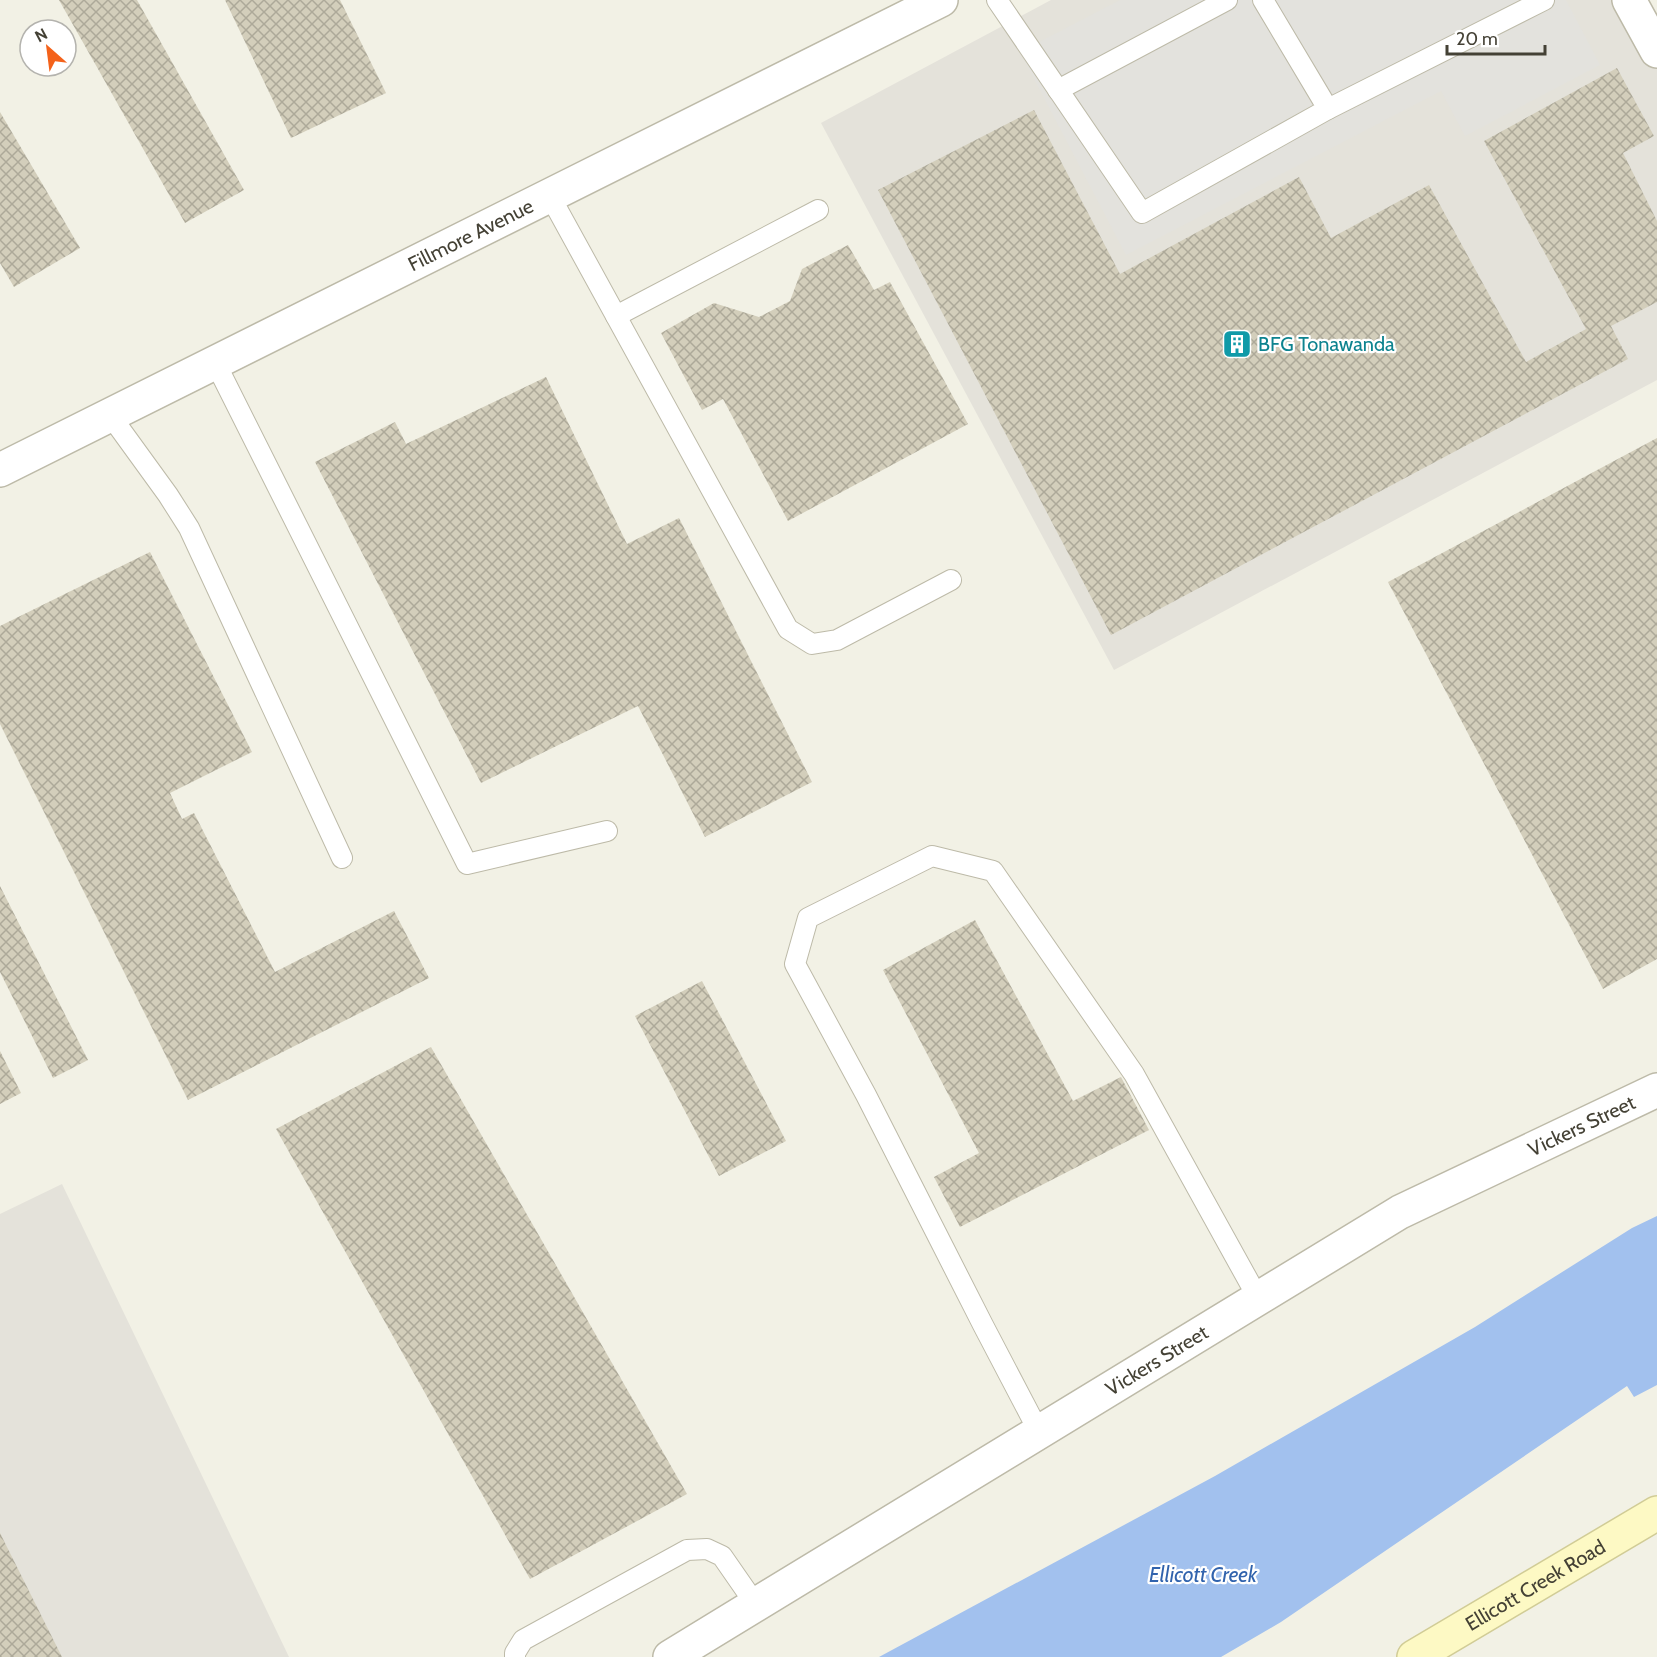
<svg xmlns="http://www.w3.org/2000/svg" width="1657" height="1657" font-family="Cabin,sans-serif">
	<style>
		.industrial { fill: #e4e2da }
		.parking { fill: #e3e2dd }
		.water { fill: #a2c1ee }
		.building { fill: url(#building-cross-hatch) }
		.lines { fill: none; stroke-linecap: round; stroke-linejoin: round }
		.lane-casing { stroke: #bdbaa8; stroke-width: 22 }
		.street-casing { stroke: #bdbaa8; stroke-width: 36 }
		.secondary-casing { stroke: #d1cc96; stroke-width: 36 }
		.lane { stroke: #fff; stroke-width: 20 }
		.street { stroke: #fff; stroke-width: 33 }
		.secondary { stroke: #fdf9c4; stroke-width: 33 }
		.labels { text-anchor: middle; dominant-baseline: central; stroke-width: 4.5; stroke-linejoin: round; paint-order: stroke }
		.street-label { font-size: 20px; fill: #444135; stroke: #fff }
		.culture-label { font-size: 20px; fill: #0d838f; stroke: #fff; text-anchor: start }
		.water-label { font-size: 21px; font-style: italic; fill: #3163ad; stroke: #fff }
	</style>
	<defs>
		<pattern id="building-cross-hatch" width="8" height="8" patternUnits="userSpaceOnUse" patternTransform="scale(1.5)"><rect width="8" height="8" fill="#d3cebb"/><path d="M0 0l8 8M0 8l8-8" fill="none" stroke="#ada999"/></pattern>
	</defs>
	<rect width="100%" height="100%" fill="#f2f1e5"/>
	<g class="industrial">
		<path d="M1051 0H1630L1657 50V380L1114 670 821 123Z"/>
		<path d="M62 1184 289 1657H0V1214Z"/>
	</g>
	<path class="parking" d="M1120 0H1566L1600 65 1465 136 1441 91 1126 255 1020 52Z"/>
	<path class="water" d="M1657 1216V1385L1634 1397 1627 1386 1281 1622 1221 1657H879L1215 1476 1475 1327 1632 1228Z"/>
	<g class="building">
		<path d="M59 0H137L244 190 185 223Z"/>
		<path d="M225 0H340L386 93 291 138Z"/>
		<path d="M1617 68 1654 136 1623 153 1657 221V302L1611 326 1628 359 1111 635 878 190 1034 110 1120 274 1299 177 1331 238 1429 185 1526 362 1586 329 1484 141Z"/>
		<path d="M0 112 80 248 14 287 0 263Z"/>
		<path d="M848 245 874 290 890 282 968 424 788 521 723 399 702 410 661 333 714 303 759 317 790 301 802 269Z"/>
		<path d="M546 377 627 544 679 518 812 782 705 837 638 706 481 783 315 462 395 422 406 444Z"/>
		<path d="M1657 438V959L1603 989 1388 582Z"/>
		<path d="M150 552 252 752 170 793 182 819 194 813 275 972 394 911 429 978 188 1100 0 724V626Z"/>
		<path d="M0 886 88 1060 53 1078 0 972Z"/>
		<path d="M975 920 1073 1101 1121 1077 1149 1130 960 1227 934 1177 979 1153 883 970Z"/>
		<path d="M702 981 786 1141 719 1176 635 1016Z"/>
		<path d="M431 1047 687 1494 530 1579 276 1129Z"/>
		<path d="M0 1051 21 1093 0 1104Z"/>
		<path d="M0 1533 62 1657H0Z"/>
	</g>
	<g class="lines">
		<g class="lane-casing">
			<g id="lane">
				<path d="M997 0 1142 213 1328 109 1263 0"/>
				<path d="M1058 90 1227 0"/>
				<path d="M1328 109 1544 0"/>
				<path d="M550 196 788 629 812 644 837 640 951 580"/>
				<path d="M616 316 818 210"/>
				<path d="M215 362 467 864 607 831"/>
				<path d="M110 415 168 495 189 528 342 858"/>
				<path d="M1039 1432 983 1325 866 1095 795 964 808 918 932 856 993 871 1134 1074 1258 1298"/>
				<path d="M515 1657V1653L523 1640 687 1550 707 1549 722 1556 756 1605"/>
			</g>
		</g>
		<g class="street-casing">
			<g id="street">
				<path d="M1629 0 1657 51"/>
				<path id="s1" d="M0 470 941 0"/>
				<path id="s2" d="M670 1657 1400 1212 1657 1090"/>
			</g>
		</g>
		<g class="secondary-casing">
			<g id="secondary">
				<path id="s3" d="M1414 1657 1657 1513"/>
			</g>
		</g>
		<use href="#lane" class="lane"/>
		<use href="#street" class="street"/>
		<use href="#secondary" class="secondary"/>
	</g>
	<defs>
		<g id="building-square" transform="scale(1.5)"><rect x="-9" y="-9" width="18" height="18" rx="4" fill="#0f9aa8" stroke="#fff"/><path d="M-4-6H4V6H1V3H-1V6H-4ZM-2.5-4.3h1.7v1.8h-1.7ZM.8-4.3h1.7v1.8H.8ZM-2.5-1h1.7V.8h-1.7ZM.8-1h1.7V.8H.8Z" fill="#fff"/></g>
	</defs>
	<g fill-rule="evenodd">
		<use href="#building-square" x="1237" y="344"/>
	</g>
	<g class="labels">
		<g class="street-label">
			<text stroke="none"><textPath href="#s1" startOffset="526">Fillmore Avenue</textPath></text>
			<text stroke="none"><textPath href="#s2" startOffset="1056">Vickers Street</textPath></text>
			<text stroke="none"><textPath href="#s2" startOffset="570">Vickers Street</textPath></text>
			<text stroke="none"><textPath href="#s3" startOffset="141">Ellicott Creek Road</textPath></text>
		</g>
		<g class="culture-label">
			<text x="1258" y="344">BFG Tonawanda</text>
		</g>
		<g class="water-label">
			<text x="1203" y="1574">Ellicott Creek</text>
		</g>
	</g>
	<g transform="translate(48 48) rotate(332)"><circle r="28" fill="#ffffff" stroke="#b4b3ae" stroke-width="1.5"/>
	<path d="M0-4.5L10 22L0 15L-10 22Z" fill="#f4621a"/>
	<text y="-9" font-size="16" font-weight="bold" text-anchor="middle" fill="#444135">N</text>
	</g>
	<path d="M1447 45v9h98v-9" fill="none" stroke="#444135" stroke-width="3"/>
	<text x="1456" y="45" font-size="18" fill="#444135" stroke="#ffffff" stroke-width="4.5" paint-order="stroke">20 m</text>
</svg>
